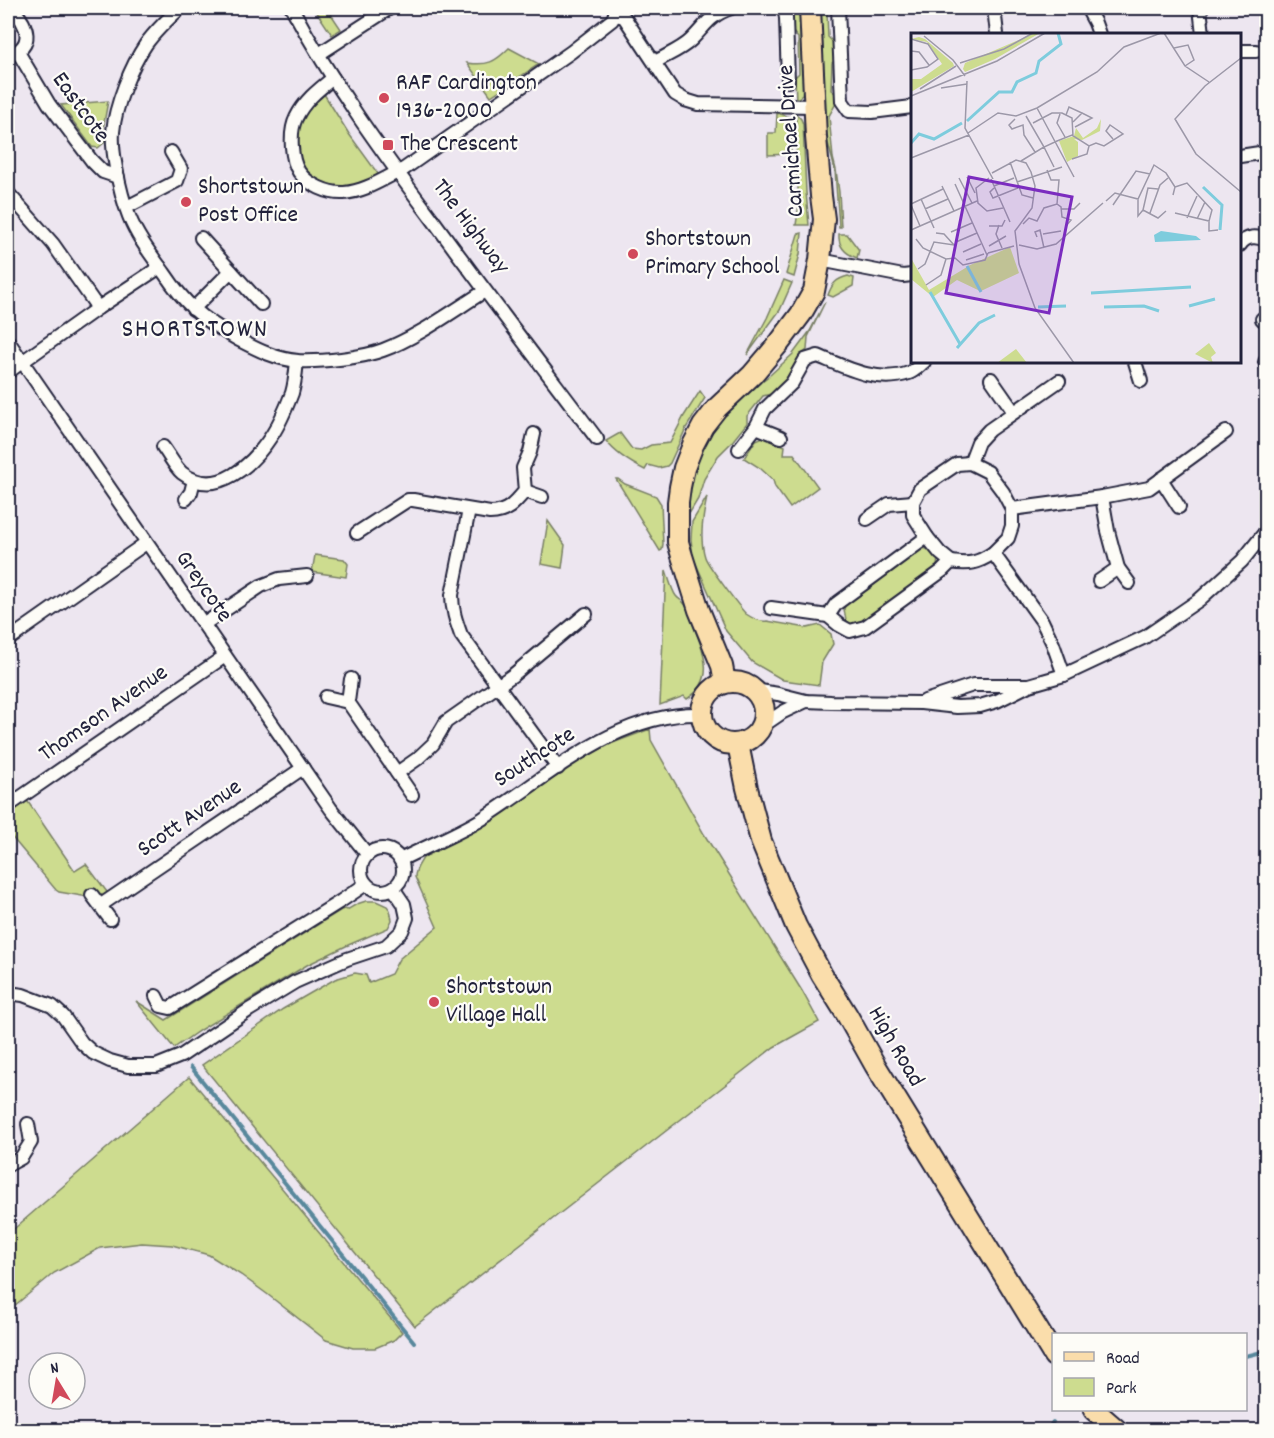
<svg xmlns="http://www.w3.org/2000/svg" width="1274" height="1438" font-family="Dekko,sans-serif">
	<style>
		.green { fill: #cddc8f; stroke: #787f65; stroke-width: 1.5 }
		.lines { fill: none; stroke-linecap: round; stroke-linejoin: round }
		.stream { stroke: #59889c; stroke-width: 4 }
		.street-casing { stroke: #22223b; stroke-width: 16 }
		.primary-casing { stroke: #22223b; stroke-width: 24 }
		.street { stroke: #fdfcf7; stroke-width: 12 }
		.primary { stroke: #faddab; stroke-width: 20 }
		.poi-dot { fill: #d1495b; stroke: #fdfcf7; stroke-width: 2 }
		.labels { text-anchor: middle; dominant-baseline: central; stroke-width: 4.5; stroke-linejoin: round; paint-order: stroke }
		.poi-label { font-size: 24px; fill: #22223b; stroke: #fdfcf7; text-anchor: start }
		.street-label { font-size: 24px; fill: #22223b; stroke: #fdfcf7 }
		.quarter-label { font-size: 27px; letter-spacing: 1.5px; fill: #22223b; stroke: #fdfcf7 }
		.inset-river { fill: none; stroke: #7eccdd; stroke-width: 3 }
		.inset-road { fill: none; stroke: #9c98a8; stroke-width: 1.5 }
		.view { fill: #7b2cbf; fill-opacity: 0.15; stroke: #7b2cbf; stroke-width: 3 }
		.inset-edge { fill: none; stroke: #22223b; stroke-width: 3 }
	</style>
	<rect width="100%" height="100%" fill="#ede6f0"/>
	<filter id="ink" filterUnits="userSpaceOnUse"><feTurbulence type="fractalNoise" baseFrequency=".0167" numOctaves="2"/><feDisplacementMap in="SourceGraphic" scale="12" xChannelSelector="R" yChannelSelector="G"/><feConvolveMatrix kernelMatrix="1 2 1 2 8 2 1 2 1" color-interpolation-filters="sRGB"/></filter>
	<g filter="url(#ink)">
		<g class="green">
			<path d="M314 8H327L341 29 332 35Z"/>
			<path d="M791 8H801V11L803 90 802 95 796 100 795 77 799 73 798 38 793 32Z"/>
			<path d="M820 8H833L827 12 828 37 837 46V58L832 63 831 90 835 93V105L829 116 833 158 836 170 839 192 841 227H839L835 170 827 139 824 117 820 37Z"/>
			<path d="M509 48 539 64 491 96 467 63C488 66 495 62 509 48Z"/>
			<path d="M324 94 349 134 381 178C364 183 348 188 330 185 297 180 290 140 304 114 308 106 317 100 324 94Z"/>
			<path d="M108 101 104 123V143L98 148 92 147 61 105Z"/>
			<path d="M777 113 790 117 791 154 768 155V133H776Z"/>
			<path d="M796 114 801 119 803 124 806 192 809 225H796L799 205 796 155Z"/>
			<path d="M802 233 800 254 794 277 786 274 798 234Z"/>
			<path d="M839 234H847L859 250 857 258C846 254 838 247 839 234Z"/>
			<path d="M848 276 854 278 853 286 833 297 828 295C832 284 836 279 848 276Z"/>
			<path d="M784 280 792 283 780 310 747 355 767 318Z"/>
			<path d="M825 302 808 337 807 350 802 354 784 382 771 394 763 396 747 416V423L731 443 718 456 704 479 698 499 686 519V485L707 435 721 416 741 397 770 375 793 354 810 331Z"/>
			<path d="M700 391 705 398 686 428 670 463 667 466 659 468 648 465 645 470C631 463 616 454 606 441L620 433 632 449 641 450 651 445 670 443 684 416Z"/>
			<path d="M763 437 785 446 784 454H794L818 487 790 508 775 487 773 480 760 468 744 458 756 440Z"/>
			<path d="M616 479H618L625 484 656 496 661 504 663 544 662 550 660 551Z"/>
			<path d="M707 497C703 516 699 538 705 557 707 564 740 608 746 614 752 618 761 622 767 621L807 628 820 625 831 634 833 644 822 662 819 685 783 680 752 662 726 631 693 557 691 539 692 522Z"/>
			<path d="M548 521 565 545 562 568 541 564Z"/>
			<path d="M922 548C930 549 933 552 938 558L937 566 934 570 862 624 852 625 846 620 844 609 845 606 917 550Z"/>
			<path d="M315 555 344 559 348 564 346 577 312 572Z"/>
			<path d="M666 570C668 576 672 591 676 596 679 600 684 601 686 606 690 614 693 624 696 632 706 658 714 682 687 699L684 696 660 705Z"/>
			<path d="M650 729 651 740 704 834 802 991 819 1022 774 1047 415 1326 202 1065 283 1009 335 979 355 973 366 975 369 983 391 974 399 959 437 927 415 877C415 869 419 865 423 858L495 818 579 761 610 744Z"/>
			<path d="M26 799 75 871 86 864 107 892V897H103L94 893 88 897 59 892 56 890 10 835 16 805Z"/>
			<path d="M366 901H376L387 906 390 910 392 920 388 928 346 946 307 965 200 1030 174 1048 136 1001 166 1020 341 910 345 909 347 910 357 904Z"/>
			<path d="M189 1077 402 1332 394 1340 375 1348H353L326 1340 267 1294 241 1275 209 1255 172 1245 142 1243 100 1248 54 1273 8 1311V1234Z"/>
		</g>
		<g class="lines">
			<g class="stream">
				<path d="M191 1067 414 1342"/>
				<path d="M1246 1356 1266 1351"/>
				<path d="M1047 1430 1053 1422"/>
			</g>
			<g class="street-casing">
				<g id="street">
					<path d="M180 8C168 19 156 30 146 44 131 66 115 106 113 132 112 144 114 157 116 168 119 184 123 201 129 216 137 237 152 256 165 274 173 286 183 299 194 309 207 321 223 331 239 340 258 350 276 359 298 361 321 362 362 358 383 350 418 337 454 310 485 291"/>
					<path d="M292 8C332 83 382 152 433 220 487 294 542 366 597 439"/>
					<path d="M615 8V15L624 17 675 94 685 100 698 104 814 106"/>
					<path d="M784 8 786 18 788 81"/>
					<path d="M838 8 842 101 849 111 872 112 912 107"/>
					<path d="M994 8 997 34"/>
					<path d="M1087 8 1095 23 1099 34"/>
					<path d="M1200 8 1203 34"/>
					<path d="M1240 51H1256"/>
					<path d="M18 52 49 104 92 161 103 172 118 177"/>
					<path d="M319 54 390 8"/>
					<path d="M8 56C36 46 28 25 12 8"/>
					<path d="M655 62C667 55 682 49 691 40 707 24 709 16 731 8"/>
					<path d="M333 78C318 90 304 101 296 118 289 132 291 160 299 172 308 185 329 194 344 193 367 191 384 178 404 169L571 52 612 20 615 15"/>
					<path d="M1240 156 1266 152"/>
					<path d="M8 193 53 244 98 308"/>
					<path d="M127 207 177 181 181 169 171 152"/>
					<path d="M201 238 261 304"/>
					<path d="M1240 245C1246 236 1257 235 1266 241"/>
					<path d="M820 260 903 276 912 275"/>
					<path d="M193 309 231 271"/>
					<path d="M1262 319 1266 322"/>
					<path d="M8 341 331 809 367 854"/>
					<path d="M1135 362 1141 381"/>
					<path d="M1265 362 1266 360"/>
					<path d="M8 372 98 308 160 267"/>
					<path d="M991 379 1014 412"/>
					<path d="M756 427 781 437"/>
					<path d="M163 447C169 455 175 467 182 473 217 500 254 463 272 435 280 423 287 406 292 393 295 383 296 371 297 361"/>
					<path d="M739 449 756 427 765 409 792 383 805 360 818 356C847 368 877 384 909 373 915 371 920 365 924 362"/>
					<path d="M970 463 978 442 989 430 1059 381"/>
					<path d="M1161 479 1179 507"/>
					<path d="M525 491 542 497"/>
					<path d="M1102 497 1108 531 1118 568 1129 583"/>
					<path d="M186 499 191 492 194 480"/>
					<path d="M1012 509 1102 497 1149 488 1226 432"/>
					<path d="M469 510 452 595C452 610 456 621 461 635L558 768"/>
					<path d="M867 519 889 504 913 502"/>
					<path d="M357 533 408 500H413L490 513C507 513 515 503 525 491L523 468 530 452 534 434"/>
					<path d="M951 562 940 553 927 537 913 515V502L920 489 957 464 970 463 988 472 1003 492 1012 509V526L1008 538 993 553 1042 621 1053 644 1064 675"/>
					<path d="M1099 581 1118 568"/>
					<path d="M771 608 828 616 839 625 850 631 865 627 942 571 951 562C969 565 978 563 993 553"/>
					<path d="M828 616 836 604 927 537"/>
					<path d="M204 624 261 586 279 579 307 576"/>
					<path d="M8 640 146 543"/>
					<path d="M351 679 348 702 412 795"/>
					<path d="M754 690 778 694 806 701 831 702 921 703 957 707 980 706 997 701 1029 685 1064 675 1145 637 1199 600 1242 561 1266 531"/>
					<path d="M326 697 348 702"/>
					<path d="M925 701 973 685H1027"/>
					<path d="M761 727 783 712 806 701"/>
					<path d="M397 773 417 759 433 744 446 722 513 675 586 614"/>
					<path d="M8 806 225 656"/>
					<circle cx="382" cy="870" r="21"/>
					<path d="M400 860C427 846 456 835 482 819 550 776 616 712 701 714"/>
					<path d="M92 895 110 919"/>
					<path d="M101 905 303 768"/>
					<path d="M8 993 23 995 52 1006 63 1016 82 1043 93 1053 110 1061 128 1066H156L181 1056 249 1010 295 982 347 959 386 946 402 931 407 918 404 904 393 888"/>
					<path d="M156 996 161 1006 170 1008 341 901 366 884"/>
					<path d="M8 1165 21 1158 31 1142 28 1124"/>
				</g>
			</g>
			<g class="primary-casing">
				<g id="primary">
					<circle cx="733" cy="713" r="31"/>
					<path d="M725 682 722 666 699 610 682 556 678 542V502L680 487 684 468 693 445 703 426 717 408 752 375 780 342 801 314 814 291 820 260 824 219 821 196 816 137 810 8"/>
					<path d="M738 744 747 788 761 841 796 926 822 975 847 1015 875 1065 1054 1356"/>
					<path d="M1094 1410 1117 1430"/>
				</g>
			</g>
			<use href="#street" class="street"/>
			<use href="#primary" class="primary"/>
		</g>
	</g>
	<g class="poi-dot">
		<circle cx="384" cy="98" r="6"/>
		<rect x="382" y="139" width="12" height="12" rx="3"/>
		<circle cx="186" cy="202" r="6"/>
		<circle cx="633" cy="254" r="6"/>
		<circle cx="434" cy="1002" r="6"/>
	</g>
	<g class="labels">
		<g class="poi-label">
			<text x="396" y="84">RAF Cardington<tspan x="396" dy="28">1936-2000</tspan></text>
			<text x="400" y="145">The Crescent</text>
			<text x="198" y="188">Shortstown<tspan x="198" dy="28">Post Office</tspan></text>
			<text x="645" y="240">Shortstown<tspan x="645" dy="28">Primary School</tspan></text>
			<text x="446" y="988">Shortstown<tspan x="446" dy="28">Village Hall</tspan></text>
		</g>
		<g class="street-label">
			<text transform="translate(80 108) rotate(54)">Eastcote</text>
			<text transform="translate(792 141) rotate(-94)">Carmichael Drive</text>
			<text transform="translate(470 227) rotate(53)">The Highway</text>
			<text transform="translate(203 587) rotate(55)">Greycote</text>
			<text transform="translate(104 714) rotate(-35)">Thomson Avenue</text>
			<text transform="translate(535 758) rotate(-33)">Southcote</text>
			<text transform="translate(190 819) rotate(-34)">Scott Avenue</text>
			<text transform="translate(895 1047) rotate(60)">High Road</text>
		</g>
		<g class="quarter-label">
			<text x="195" y="330">SHORTSTOWN</text>
		</g>
	</g>
	<g transform="translate(911 33)">
		<rect width="330" height="330" fill="#ede6f0"/>
		<path d="M124 0H129L84 26 54 39 52 36 54 30ZM8 4 14 6 42 30 43 33 0 59V46H10L31 31 16 9 0 6ZM190 86 189 98 171 107 163 106 167 109V123L156 129 148 108 163 103 165 95 172 105 186 95ZM99 214 108 240 70 258 57 233ZM0 225 18 257 56 234 69 258 46 247 22 264 0 246ZM298 310 305 320 300 324 302 330 284 321ZM105 316 116 330H86Z" fill="#cddc8f"/>
		<path d="M250 198 285 203 290 207 244 209 243 202Z" fill="#7eccdd"/>
		<path class="inset-river" d="M56 88 88 59H101L106 49 125 40 128 28 150 11 147 0M0 110 8 101 23 106 51 90M292 154 311 172 309 197M56 233 70 259M19 259 49 311M180 260 280 254M278 273 304 266M127 274 155 273M193 274 233 273 248 278M46 315 68 290 84 282"/>
		<path class="inset-road" d="M253 0 274 33 298 49M13 3 42 27 54 43M0 6 17 11 27 26 16 34 0 37M263 15 277 12 283 27 274 33M0 18 8 19 18 32M330 25 294 53 264 86 285 121 330 159M49 30 93 16 122 0M56 48 54 95 82 146M30 55 56 51M9 56 45 33M0 63 86 28 134 0M126 75 163 144M149 81 146 90 154 104M155 82 158 74 171 80 162 89M104 86 98 92 101 96 112 92 113 102 124 119M122 90 141 80H151L161 85 162 103M164 94 181 85 171 80M57 100 87 80 105 83 126 75 186 39 213 14 250 0M0 125 58 102M161 126 176 121 178 113M110 128 133 114 115 83M99 129 111 162 122 165M143 134 133 114 146 108 161 102 178 113 185 110 193 113 212 101 199 92 195 98 202 106M136 137 140 147H148L146 171M81 140 105 127 115 130 120 139 124 153 121 175 104 198 108 231 124 275 163 330M48 145 61 170M78 145 65 155 67 170 76 178 92 175M80 146 99 189M58 148 56 144 64 160M106 149 151 134M44 151 76 222M31 153 43 178M83 153 103 145M83 155 79 159 82 165 107 155M10 166 23 195M227 166V183L232 177 247 185 255 178M195 168 204 160 227 166 243 132 255 140 264 154 262 162M0 171 32 156M0 172 9 193M202 172 225 138 239 141M14 176 37 166M150 176H163L169 170M232 177 237 155 247 156M239 180 249 152 257 145M264 180 298 188 301 177 276 150 264 154M276 185 286 163M286 186 294 169M298 188V198L307 197M112 191 118 185 126 188 133 175 146 171 150 174 151 184 160 187 155 193M88 192 85 201 91 215M78 193H91L94 187M0 197 66 168M40 199 61 190M132 201 150 198M126 204 124 199 129 197 133 215M5 206 12 215 35 226 44 225 52 232 74 227 77 220M45 209 66 200M108 212 126 216 145 211 192 170M78 213 95 203M52 219 70 211M77 220 103 213M55 227 73 221M7 236 14 231 23 209 43 212 33 201 25 200M15 252 30 242 35 226"/>
		<path class="view" d="M58 144 161 164 138 280 35 260Z"/>
		<rect width="330" height="330" class="inset-edge"/>
	</g>
	<rect width="1274" height="1438" fill="none" stroke="#fdfcf7" stroke-width="30"/>
	<rect x="15" y="15" width="1244" height="1408" fill="none" stroke="#22223b" stroke-width="2" filter="url(#ink)"/>
	<rect x="1052" y="1333" width="195" height="78" fill="#fdfcf7" stroke="#a5a5ac" stroke-width="1.5"/>
	<rect x="1064" y="1352" width="30" height="9" fill="#faddab" stroke="#a5a5ac" stroke-width="1.5"/>
	<text x="1106" y="1363" font-size="18" fill="#22223b">Road</text>
	<rect x="1064" y="1378" width="30" height="18" fill="#cddc8f" stroke="#a5a5ac" stroke-width="1.5"/>
	<text x="1106" y="1393" font-size="18" fill="#22223b">Park</text>
	<g transform="translate(57 1381) rotate(349)"><circle r="28" fill="#fdfcf7" stroke="#a5a5ac" stroke-width="1.5"/>
	<path d="M0-4.5L10 22L0 15L-10 22Z" fill="#d1495b"/>
	<text y="-9" font-size="16" font-weight="bold" text-anchor="middle" fill="#22223b">N</text>
	</g>
</svg>
